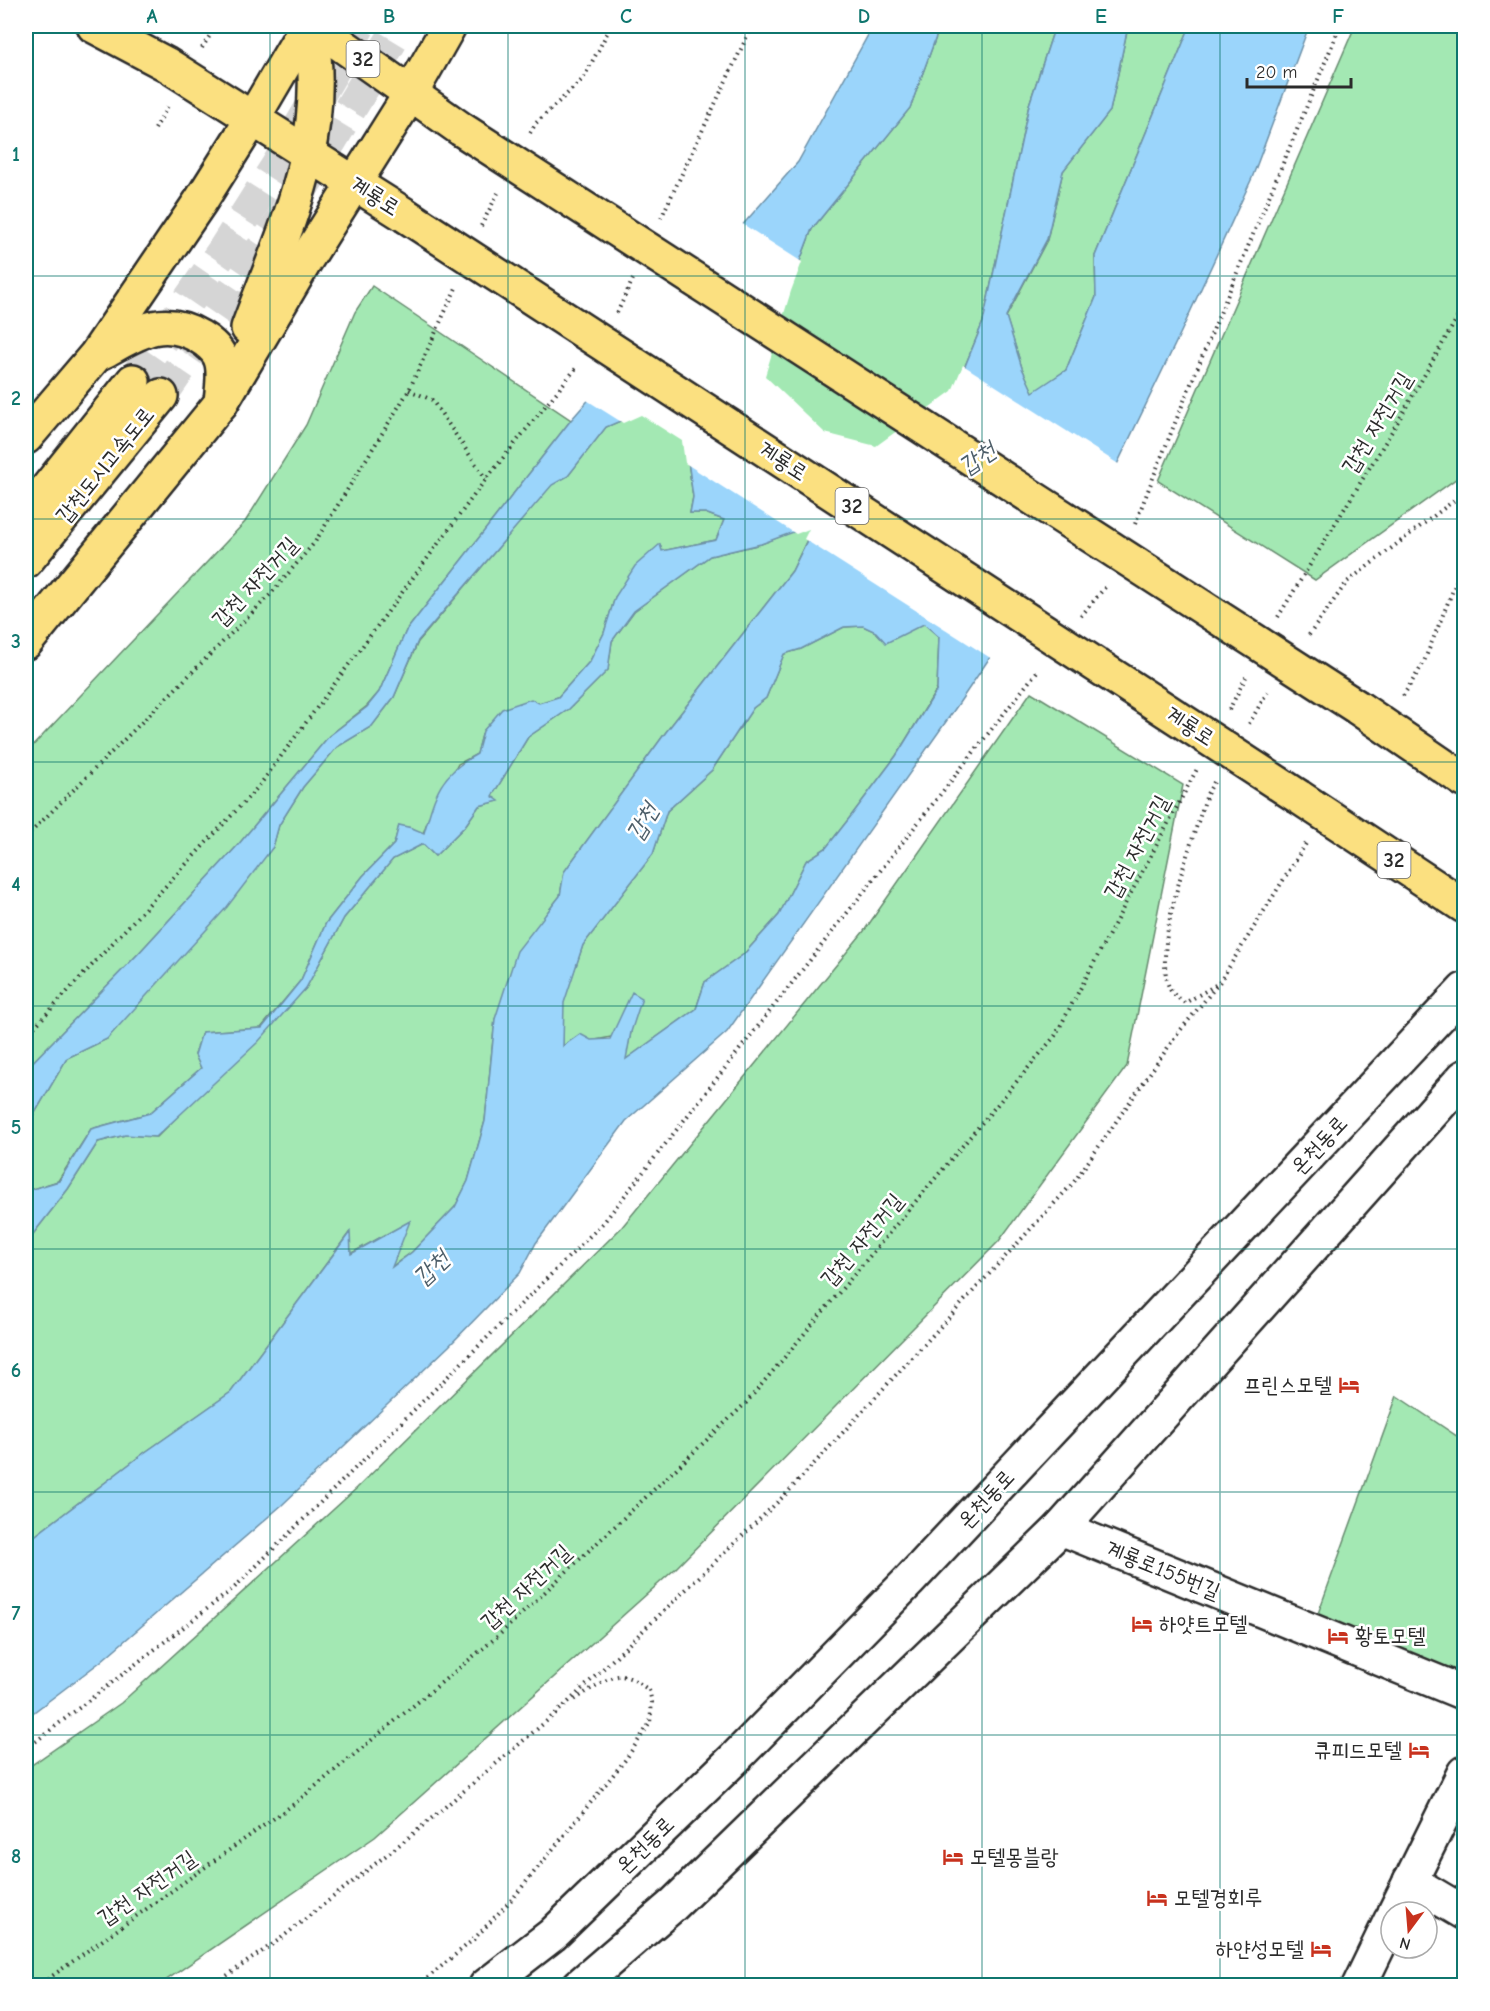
<svg xmlns="http://www.w3.org/2000/svg" width="1490" height="2011" font-family="'Comic Neue','Poor Story',sans-serif">
	<style>
		.green { fill: #a3e8b3; stroke: #678a6f; stroke-width: 1.5 }
		.water { fill: #9bd5fb; stroke: #6e91a8; stroke-width: 1.5; fill-rule: evenodd }
		.pier { fill: #fff }
		.lines { fill: none; stroke-linecap: round; stroke-linejoin: round }
		.primary-tunnel { stroke: #d5d5d5; stroke-width: 33; stroke-dasharray: 33 16; stroke-linecap: butt }
		.minor-casing { stroke: #2b2b2b; stroke-width: 38 }
		.secondary-casing { stroke: #2b2b2b; stroke-width: 38 }
		.primary-casing { stroke: #2b2b2b; stroke-width: 38 }
		.path { stroke: #2b2b2b; stroke-width: 4; stroke-dasharray: 1.5 4.5; stroke-linecap: butt }
		.minor { stroke: #fff; stroke-width: 33 }
		.secondary { stroke: #fff; stroke-width: 33 }
		.primary { stroke: #fbe080; stroke-width: 33 }
		.primary-bridge-casing { stroke: #2b2b2b; stroke-width: 38; stroke-linecap: butt }
		.primary-bridge { stroke: #fbe080; stroke-width: 33 }
		.grid { fill: none; stroke: #0f766e; stroke-width: 1.5; stroke-opacity: 0.55 }
		.labels { text-anchor: middle; dominant-baseline: central; stroke-width: 5; stroke-linejoin: round; paint-order: stroke }
		.shield { fill: #fff; stroke: #6b6b6b; stroke-width: 1.5 }
		.shield-label { font-size: 21px; font-weight: bold; fill: #2b2b2b }
		.street-label { font-size: 22px; fill: #2b2b2b; stroke: #fff }
		.poi-label { font-size: 22px; fill: #2b2b2b; stroke: #fff; text-anchor: start }
		.water-label { font-size: 24px; font-style: italic; fill: #4d5e69; stroke: #fff }
		.neatline { fill: none; stroke: #0f766e; stroke-width: 2 }
		.grid-label { font-size: 20px; text-anchor: middle; font-weight: bold; fill: #0f766e }
	</style>
	<rect width="100%" height="100%" fill="#fff"/>
	<filter id="ink" filterUnits="userSpaceOnUse"><feTurbulence type="fractalNoise" baseFrequency=".0167" numOctaves="2"/><feDisplacementMap in="SourceGraphic" scale="12" xChannelSelector="R" yChannelSelector="G"/><feConvolveMatrix kernelMatrix="1 2 1 2 8 2 1 2 1" color-interpolation-filters="sRGB"/></filter>
	<g filter="url(#ink)">
		<g class="green">
			<path d="M940 26H1055L1029 105 983 322 954 393 877 449 824 436 762 377 789 290 812 229 910 108Z"/>
			<path d="M1128 26H1190L1095 256 1096 297 1066 370 1033 393 1022 368 1006 317 1047 240 1063 171 1110 111Z"/>
			<path d="M1355 26H1464V473L1315 580 1158 481Z"/>
			<path d="M372 286 571 420 406 631 379 692 367 706 329 736 238 845 137 955 26 1069V753L245 522 306 425 355 312Z"/>
			<path d="M641 412 685 439 693 497 690 513H705L724 520 716 540 662 551 660 545 615 597 604 633 590 661 558 697 539 703 503 709 483 731 477 754 458 764 426 825 423 834 412 828 399 826 394 844 363 876 326 923 301 980 261 1028 202 1032 195 1055 201 1068 150 1113 91 1129 58 1181 26 1191V1121L32 1118 67 1058 107 1039 273 847 279 825 303 787 337 747 372 726 394 697 418 642 552 484 568 476 606 427Z"/>
			<path d="M815 523 792 571 666 732 564 872 560 896 546 914 495 1019 485 1121 468 1181 455 1207 412 1252 391 1267 409 1222 350 1254 349 1233 231 1392 144 1453 32 1538 26 1539V1243L68 1189 98 1142 125 1135 157 1137 306 988 344 918 393 859 423 844 435 856 465 826 479 806 498 801 492 796 528 737 569 709 608 670 612 641 634 611 710 556 761 544Z"/>
			<path d="M924 623 939 637 937 689 896 756 851 816 826 848 806 861 779 915 744 954 705 982 696 1009 625 1060 631 1032C609 1039 586 1041 563 1046V1003L583 945 653 854 667 811 712 770 753 708 766 698 784 654 801 649 844 627 863 626 876 632 886 642Z"/>
			<path d="M1031 692 1183 785 1127 1066 999 1241 675 1569 375 1837 159 1985H26V1769L121 1703 357 1488 622 1227 864 931Z"/>
			<path d="M1397 1396 1464 1441V1679L1316 1619Z"/>
		</g>
		<path class="water" d="M873 26H940L910 108 812 229 789 290 762 377 824 436 877 449 954 393 983 322 1029 105 1055 26H1128L1110 111 1063 171 1047 239 1006 316 1022 368 1033 392 1066 370 1096 297 1095 256 1190 26H1309L1252 178 1181 332 1108 483 957 706 727 1032 626 1121 536 1243 520 1273 449 1346 282 1505 100 1662 26 1718V1539L32 1538 144 1453 231 1392 350 1232 351 1254 410 1221 392 1267 412 1252 455 1207 468 1181 485 1121 495 1019 517 951 560 896 564 872 666 732 792 571 815 524 761 544 710 556 634 611 612 641 608 670 569 709 528 737 492 796 499 801 479 806 465 826 435 856 423 844 393 859 344 918 306 988 258 1042 156 1137 125 1135 98 1142 68 1189 26 1243V1191L59 1181 91 1129 150 1113 201 1068 195 1055 202 1032 262 1028 301 980 326 923 363 876 394 844 399 825 412 828 424 833C435 794 440 774 477 754L483 731 502 709 531 699 539 703 558 697 590 661 604 633 615 597 635 566 660 544 662 551 716 540 724 520 705 513H690L693 497 685 439 641 412 606 427 568 476 552 485 418 641 394 697 372 726 337 747 303 787 279 825 273 847 227 907 107 1039 67 1058 32 1118 26 1121V1069L137 955 238 845 329 736 367 707 379 692 406 631 571 420 798 162ZM924 624 939 637 937 690 896 756 851 816 826 848 806 861 779 915 744 954 705 982 696 1009 626 1059 631 1032 642 998 632 992 610 1039 591 1040 580 1034 563 1046 564 1003 583 945 653 854 667 811 712 770 753 708 766 698 784 654 801 649 844 627 863 626 876 632 886 643Z"/>
		<path class="pier" d="M741 223 802 262 791 291 765 376 825 433 876 446 952 391 963 365 1120 465 1110 485 992 659 804 539 809 529 796 534 685 463 682 441 641 415 623 423 585 399Z"/>
		<g class="lines">
			<g class="primary-tunnel">
				<path d="M133 381 221 254 277 166 359 26"/>
				<path d="M161 396 292 205 400 26"/>
			</g>
			<g class="minor-casing">
				<g id="minor">
					<path d="M1061 1528 1464 1693"/>
					<path d="M1410 1881 1464 1913"/>
					<path d="M1395 1912 1464 1773"/>
					<path d="M1359 1986 1391 1920"/>
				</g>
			</g>
			<g class="secondary-casing">
				<g id="secondary">
					<path d="M486 1986 552 1935 734 1759 909 1581 1464 990"/>
					<path d="M579 1986 673 1905 1061 1528 1464 1077"/>
				</g>
			</g>
			<g class="primary-casing">
				<g id="primary">
					<path d="M94 26 166 64 405 215"/>
					<path d="M315 26 461 129"/>
					<path d="M248 328C286 225 331 139 310 26"/>
					<path d="M102 352C137 333 162 314 200 337 207 341 217 349 220 357 226 370 222 388 221 403"/>
					<path d="M26 437 96 355 200 202 253 118 307 26"/>
					<path d="M26 515 133 381"/>
					<path d="M26 561 161 396"/>
					<path d="M26 642 221 403 304 263 411 93 449 26"/>
					<path d="M1357 707 1464 780"/>
					<path d="M1299 797 1464 906"/>
				</g>
			</g>
			<g class="path">
				<path d="M202 48 216 26"/>
				<path d="M155 129 168 106"/>
				<path d="M530 133 536 123 583 79 611 26"/>
				<path d="M661 218 752 26"/>
				<path d="M481 226 498 193"/>
				<path d="M617 313 633 279"/>
				<path d="M409 390 432 400 486 479"/>
				<path d="M1135 524C1200 356 1272 192 1340 26"/>
				<path d="M1081 616 1107 585"/>
				<path d="M1278 617 1397 423 1464 306"/>
				<path d="M1309 635 1347 582 1464 493"/>
				<path d="M1403 696 1423 664 1464 563"/>
				<path d="M1229 710 1246 677"/>
				<path d="M1249 724 1269 689"/>
				<path d="M1214 782 1207 794C1193 841 1152 943 1169 987 1171 994 1180 999 1185 1003L1219 983 1307 842"/>
				<path d="M26 837 269 596 315 542 409 390 456 288"/>
				<path d="M26 1036 259 786 486 479 577 367"/>
				<path d="M26 1749 234 1588 604 1222 1039 669"/>
				<path d="M38 1986 294 1804 498 1636 746 1403 1055 1036 1197 769"/>
				<path d="M212 1986 280 1939 413 1834 562 1708 787 1493 1074 1182 1178 1033 1219 983"/>
				<path d="M418 1986 474 1939 514 1897 626 1759 650 1723 652 1702 649 1690C640 1684 631 1676 619 1676 607 1677 583 1694 573 1701"/>
			</g>
			<use href="#minor" class="minor"/>
			<use href="#secondary" class="secondary"/>
			<use href="#primary" class="primary"/>
			<g class="primary-bridge-casing">
				<g id="primary-bridge">
					<path d="M461 129 1357 707"/>
					<path d="M405 215 1299 797"/>
				</g>
			</g>
			<use href="#primary-bridge" class="primary-bridge"/>
		</g>
	</g>
	<path class="grid" d="M270 26V1986M508 26V1986M745 26V1986M982 26V1986M1220 26V1986M26 276H1464M26 519H1464M26 762H1464M26 1006H1464M26 1249H1464M26 1492H1464M26 1735H1464"/>
	<defs>
		<g id="hotel-bare" transform="scale(1.62)"><path d="M-6-4.5h1.5V1H6V5H4.5V3h-9V5H-6ZM-4 0a1.8 1.8 0 1 1 3.6 0ZM.5 0V-2.5h3Q6-2.5 6 0Z" fill="#c8321e" stroke="#fff" stroke-width="2.5" paint-order="stroke"/></g>
	</defs>
	<g fill-rule="evenodd">
		<use href="#hotel-bare" x="1349" y="1385"/>
		<use href="#hotel-bare" x="1142" y="1624"/>
		<use href="#hotel-bare" x="1338" y="1636"/>
		<use href="#hotel-bare" x="1419" y="1750"/>
		<use href="#hotel-bare" x="953" y="1857"/>
		<use href="#hotel-bare" x="1157" y="1898"/>
		<use href="#hotel-bare" x="1321" y="1949"/>
	</g>
	<g class="labels">
		<g class="shield">
			<rect x="346.5" y="41" width="33" height="36" rx="4.5"/>
			<rect x="835.5" y="488" width="33" height="36" rx="4.5"/>
			<rect x="1377.5" y="842" width="33" height="36" rx="4.5"/>
		</g>
		<g class="shield-label">
			<text x="363" y="59">32</text>
			<text x="852" y="506">32</text>
			<text x="1394" y="860">32</text>
		</g>
		<g class="street-label">
			<text transform="translate(375 196) rotate(32)">계룡로</text>
			<text transform="translate(1377 423) rotate(-59)">갑천 자전거길</text>
			<text transform="translate(783 461) rotate(33)">계룡로</text>
			<text transform="translate(105 465) rotate(-51)">갑천도시고속도로</text>
			<text transform="translate(255 582) rotate(-47)">갑천 자전거길</text>
			<text transform="translate(1190 726) rotate(33)">계룡로</text>
			<text transform="translate(1137 847) rotate(-62)">갑천 자전거길</text>
			<text transform="translate(1319 1145) rotate(-47)">온천동로</text>
			<text transform="translate(862 1240) rotate(-50)">갑천 자전거길</text>
			<text transform="translate(986 1499) rotate(-47)">온천동로</text>
			<text transform="translate(1163 1570) rotate(22)">계룡로155번길</text>
			<text transform="translate(526 1587) rotate(-43)">갑천 자전거길</text>
			<text transform="translate(645 1845) rotate(-44)">온천동로</text>
			<text transform="translate(147 1888) rotate(-35)">갑천 자전거길</text>
		</g>
		<g class="poi-label">
			<text x="1332" y="1385" text-anchor="end">프린스모텔</text>
			<text x="1159" y="1624">하얏트모텔</text>
			<text x="1355" y="1636">황토모텔</text>
			<text x="1402" y="1750" text-anchor="end">큐피드모텔</text>
			<text x="970" y="1857">모텔몽블랑</text>
			<text x="1174" y="1898">모텔경회루</text>
			<text x="1304" y="1949" text-anchor="end">하얀성모텔</text>
		</g>
		<g class="water-label">
			<text transform="translate(977 458) rotate(-34)">갑천</text>
			<text transform="translate(642 822) rotate(-59)">갑천</text>
			<text transform="translate(431 1268) rotate(-43)">갑천</text>
		</g>
	</g>
	<rect width="1490" height="2011" fill="none" stroke="#fff" stroke-width="66"/>
	<g transform="translate(1409 1930) rotate(196)"><circle r="28" fill="#ffffff" stroke="#aaaaaa" stroke-width="1.5"/>
	<path d="M0-4.5L10 22L0 15L-10 22Z" fill="#c8321e"/>
	<text y="-9" font-size="16" font-weight="bold" text-anchor="middle" fill="#2b2b2b">N</text>
	</g>
	<path d="M1247 78v9h104v-9" fill="none" stroke="#2b2b2b" stroke-width="3"/>
	<text x="1256" y="78" font-size="18" fill="#2b2b2b" stroke="#ffffff" stroke-width="4.5" paint-order="stroke">20 m</text>
	<rect x="33" y="33" width="1424" height="1945" class="neatline"/>
	<g class="grid-label">
		<text x="152" y="23">A</text>
		<text x="389" y="23">B</text>
		<text x="626" y="23">C</text>
		<text x="864" y="23">D</text>
		<text x="1101" y="23">E</text>
		<text x="1338" y="23">F</text>
		<text x="16" y="161">1</text>
		<text x="16" y="405">2</text>
		<text x="16" y="648">3</text>
		<text x="16" y="891">4</text>
		<text x="16" y="1134">5</text>
		<text x="16" y="1377">6</text>
		<text x="16" y="1620">7</text>
		<text x="16" y="1863">8</text>
	</g>
</svg>
